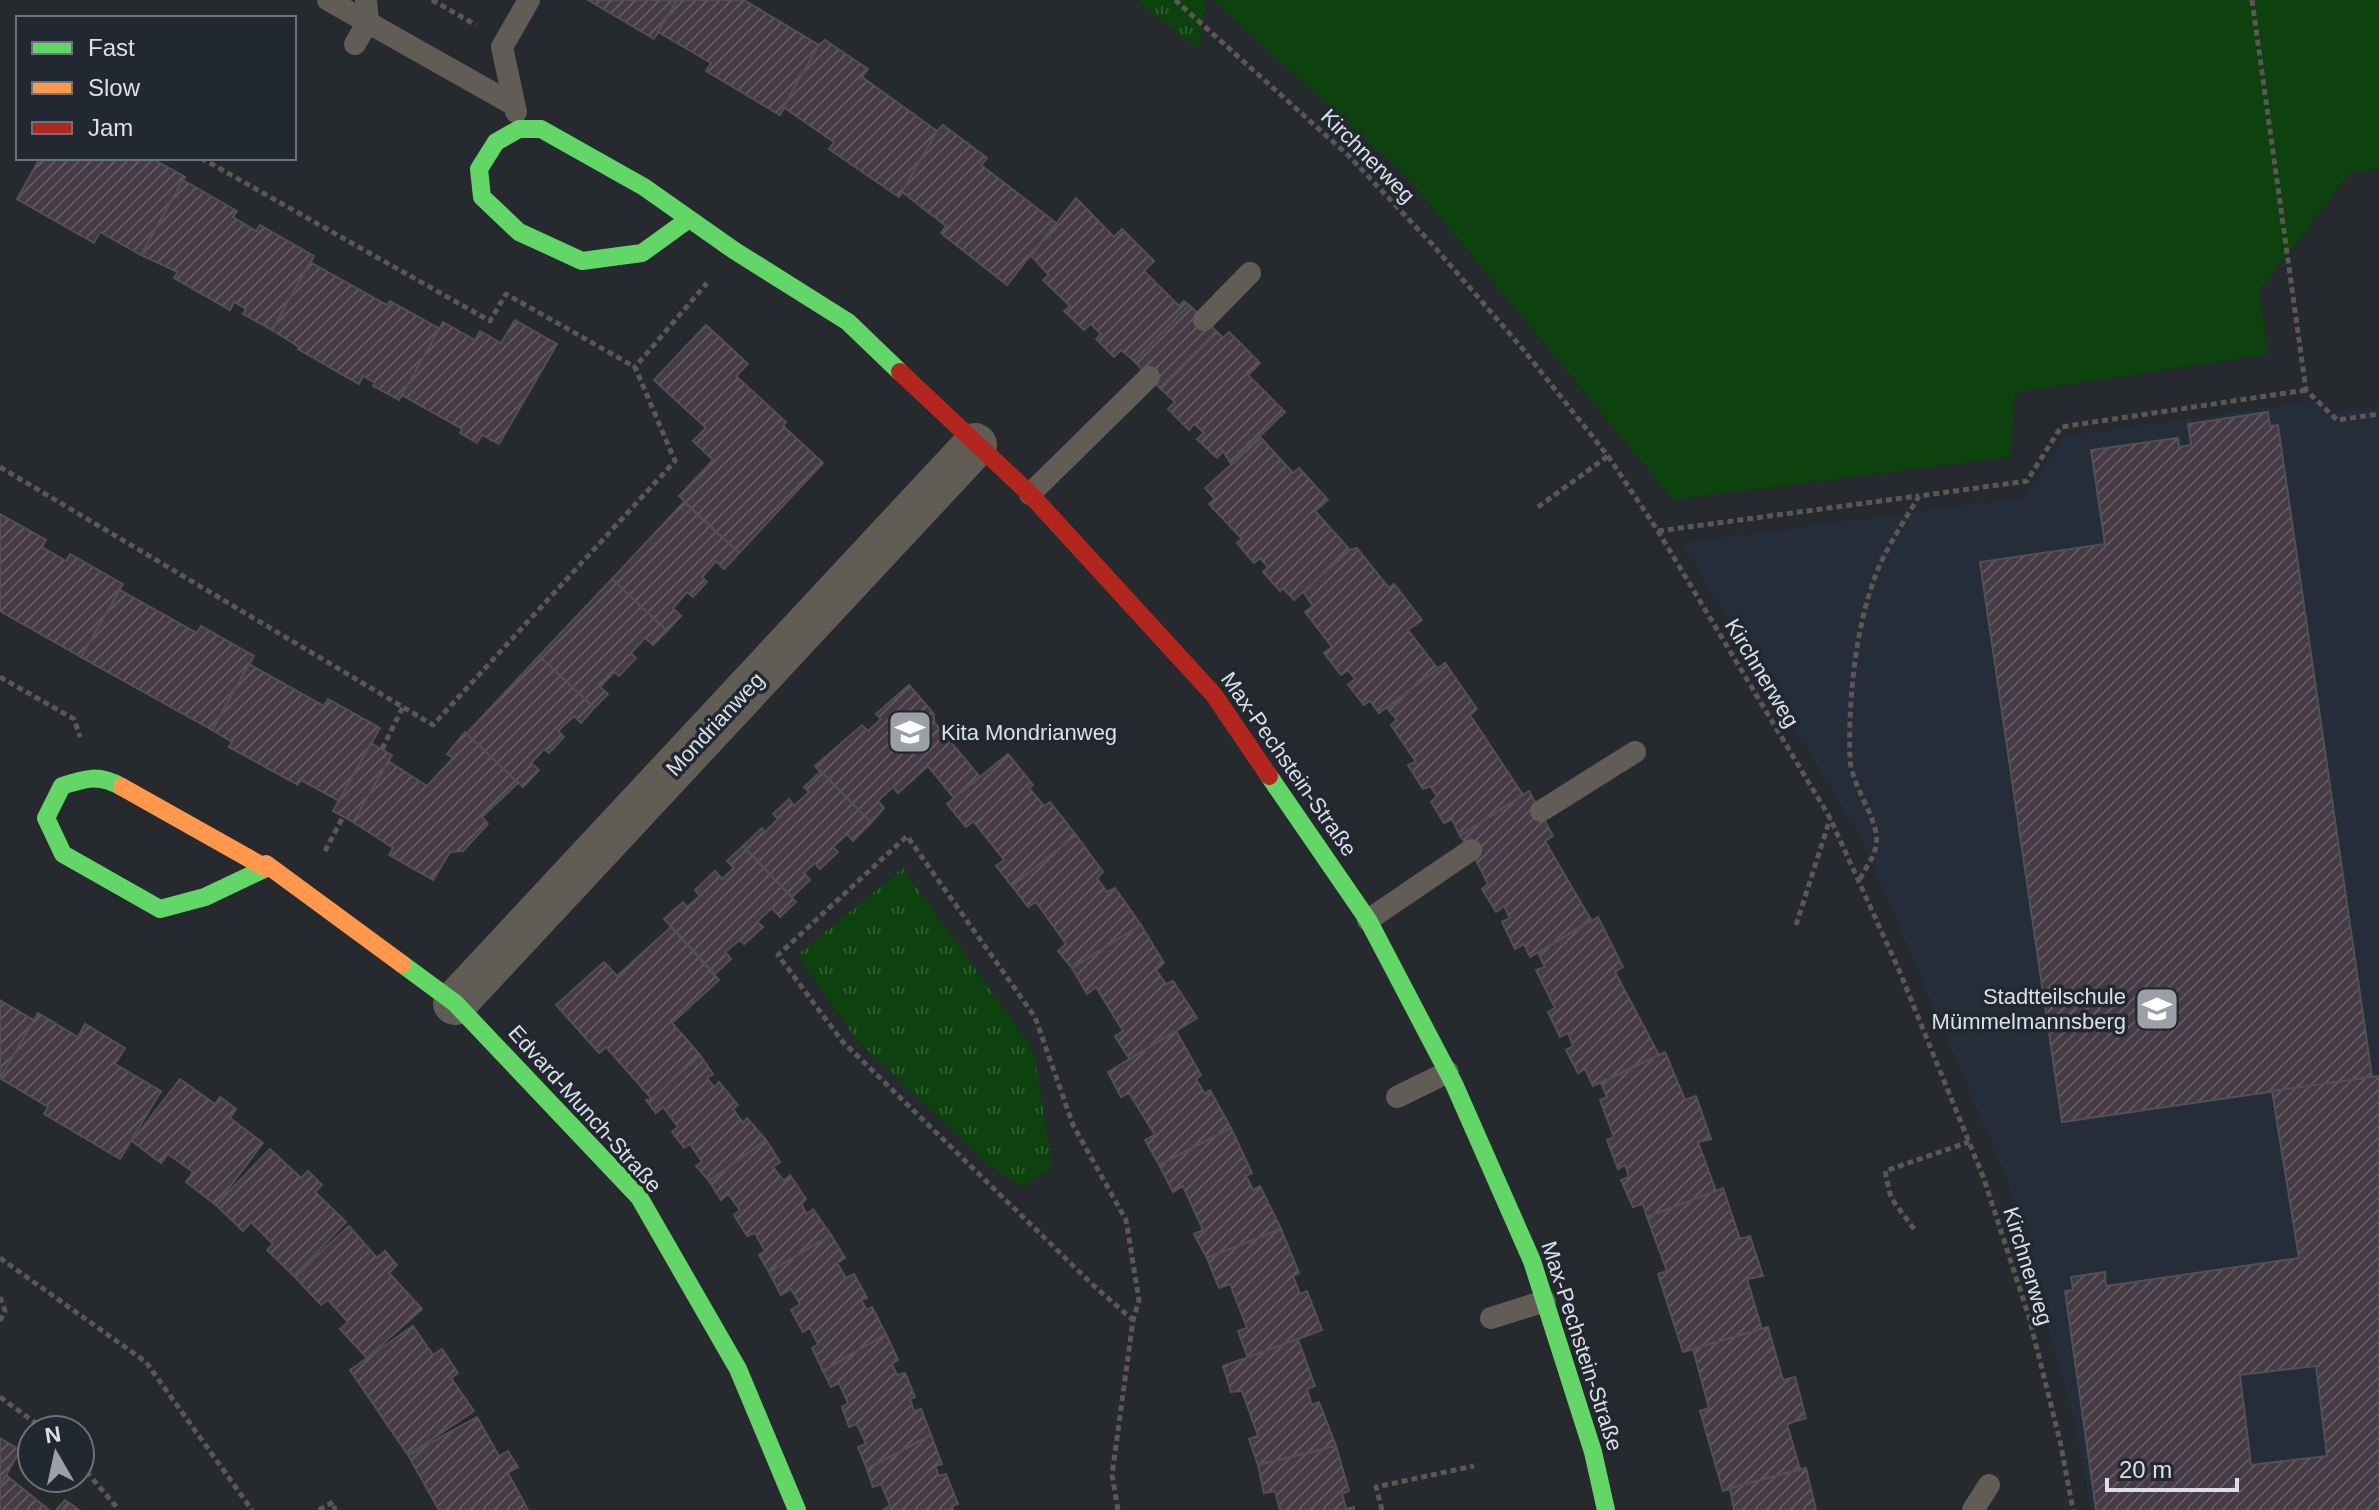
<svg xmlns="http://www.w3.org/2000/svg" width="2379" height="1510" font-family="Helvetica,sans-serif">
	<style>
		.built { fill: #252d3a }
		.grass { fill: url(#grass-tufts) }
		.pitch { fill: #0d410d }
		.building { fill: url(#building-hatch); stroke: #515053; stroke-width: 2; fill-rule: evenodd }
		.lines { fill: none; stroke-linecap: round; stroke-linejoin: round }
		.path { stroke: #5c5755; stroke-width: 5; stroke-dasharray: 6 4; stroke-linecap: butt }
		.lane { stroke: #625c57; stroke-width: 22 }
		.street { stroke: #625c57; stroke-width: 44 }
		.fast { stroke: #63d668; stroke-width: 18 }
		.slow { stroke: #ff974d; stroke-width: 18 }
		.jam { stroke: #b3261e; stroke-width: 18 }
		.labels { text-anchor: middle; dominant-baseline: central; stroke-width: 7; stroke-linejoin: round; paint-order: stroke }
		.street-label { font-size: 22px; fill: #dce0e6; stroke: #222831 }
		.poi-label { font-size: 22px; fill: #dce0e6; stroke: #222831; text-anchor: start }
	</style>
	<defs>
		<pattern id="grass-tufts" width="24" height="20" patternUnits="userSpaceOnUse" patternTransform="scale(2)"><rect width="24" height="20" fill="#0d410d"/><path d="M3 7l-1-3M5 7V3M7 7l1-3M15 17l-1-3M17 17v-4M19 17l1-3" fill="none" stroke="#305c30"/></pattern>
		<pattern id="building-hatch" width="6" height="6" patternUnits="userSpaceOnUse" patternTransform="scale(2)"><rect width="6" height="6" fill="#463a44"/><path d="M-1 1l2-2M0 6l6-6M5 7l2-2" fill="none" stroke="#60565f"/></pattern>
	</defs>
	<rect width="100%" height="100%" fill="#26292e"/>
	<path class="built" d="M2322 399 2326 413 2379 405V1510H2091L2075 1423 2006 1177 1862 840 1681 543 2025 497 2064 436Z"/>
	<g class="grass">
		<path d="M1136 0H1205L1199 50Z"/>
		<path d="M903 868 1034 1051 1052 1168 1022 1187 992 1168 857 1040 797 955Z"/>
	</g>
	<path class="pitch" d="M1213 0H2379V169L2350 173 2259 291 2268 354 2015 393 2010 457 1673 500 1406 176Z"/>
	<g class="building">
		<path d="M588 0H677L654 39Z"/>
		<path d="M677 0H744L819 45 780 115 706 71 711 63 658 32Z"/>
		<path d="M825 40 868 69 862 77 937 131 899 197 829 149 834 142 783 107 819 45Z"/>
		<path d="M943 125 987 158 981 165 1056 223 1007 285 941 233 946 226 902 192 937 131Z"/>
		<path d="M40 158H151L185 177 141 255 100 232 94 243 17 199Z"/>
		<path d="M183 180 237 211 233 217 256 231 260 225 314 256 272 330 243 314 246 309 234 302 230 310 174 278 178 272 141 255Z"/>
		<path d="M1076 198 1114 237 1122 229 1154 261 1144 271 1179 306 1184 301 1189 305 1134 361 1121 350 1114 357 1096 339 1101 334 1091 324 1084 330 1064 311 1070 306 1043 280 1049 275 1031 256Z"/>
		<path d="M310 262 387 305 390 301 440 329 399 400 373 386 375 383 363 376 359 384 298 349 299 347 272 330Z"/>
		<path d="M1189 305 1217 332 1161 389 1134 361Z"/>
		<path d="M515 320 557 344 499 444 482 435 477 443 460 433 462 429 402 395 443 322 475 340 480 331 501 343Z"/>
		<path d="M706 325 748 364 736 376 786 422 783 426 823 463 739 553 679 496 713 460 693 441 706 428 654 380Z"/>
		<path d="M1217 332 1223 338 1229 332 1260 363 1248 375 1285 412 1231 464 1223 451 1217 458 1197 439 1204 433 1194 424 1189 430 1168 409 1175 402 1161 389Z"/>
		<path d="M2268 412 2270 426 2278 425 2372 1077 2062 1122 1980 562 2105 544 2091 450 2178 438 2179 447 2191 445 2188 424Z"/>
		<path d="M1261 438 1293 473 1299 468 1328 500 1315 511 1350 550 1294 600 1283 588 1280 591 1263 572 1268 567 1260 558 1254 563 1237 543 1242 539 1209 504 1215 499 1205 488Z"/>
		<path d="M684 502 739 553 724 569 716 561 702 577 707 582 693 597 687 592 673 608 681 616 667 631 612 579Z"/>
		<path d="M0 514 46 540 42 547 66 561 70 554 123 584 81 657 0 611Z"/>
		<path d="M1357 548 1389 588 1394 584 1422 620 1408 630 1438 669 1379 713 1370 701 1364 705 1348 685 1355 679 1348 670 1341 675 1324 653 1332 647 1305 612 1313 606 1303 592 1350 550Z"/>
		<path d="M612 579 667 631 653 645 645 638 631 653 636 658 619 676 614 672 600 687 608 694 594 708 539 656Z"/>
		<path d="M120 590 197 633 201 626 254 656 212 730 81 657Z"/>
		<path d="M539 656 594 708 581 723 574 716 558 731 564 737 549 753 544 749 531 763 539 770 523 787 466 734Z"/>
		<path d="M1445 663 1477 709 1470 715 1523 795 1460 836 1452 819 1444 823 1431 802 1437 796 1430 786 1423 789 1408 765 1416 762 1391 725 1397 720 1387 708Z"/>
		<path d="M249 664 324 706 328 699 380 728 339 801 301 780 298 785 229 747 232 742 212 730Z"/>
		<path d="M909 685 934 714V722L980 777 954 798 928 766 898 793 893 787 878 801 884 808 871 823 815 766 862 725 868 731 881 719 876 714Z"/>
		<path d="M465 732 518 783 482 817 488 824 463 851 450 852 433 880 389 855 393 848 353 822 388 761 427 786 453 758 447 754Z"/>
		<path d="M371 743 392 755 353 822 333 811Z"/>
		<path d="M1008 754 1033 785 1029 788 1044 806 1050 802 1076 835 1012 886 996 866 1004 860 973 821 966 827 947 804Z"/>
		<path d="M821 771 871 823 853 841 847 834 833 847 838 852 820 869 815 863 804 873 810 880 792 897 743 846 762 828 765 832 778 819 773 814 789 799 794 806 809 792 804 787Z"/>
		<path d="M1529 791 1553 836 1545 841 1591 920 1530 957 1524 944 1515 949 1502 922 1510 918 1504 906 1496 912 1482 889 1488 884 1471 850 1460 836Z"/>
		<path d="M1076 835 1103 872 1097 878 1107 892 1115 888 1141 925 1072 968 1058 951 1066 944 1036 902 1028 907 1012 886Z"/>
		<path d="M743 846 796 902 780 917 772 908 757 922 763 927 744 944 740 940 725 952 731 959 715 974 664 919 683 902 687 907 700 896 695 890 715 871 722 879 734 868 727 861Z"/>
		<path d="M1598 917 1623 967 1615 972 1659 1055 1593 1086 1585 1069 1578 1073 1566 1050 1573 1046 1568 1033 1560 1037 1548 1012 1555 1008 1536 970 1545 967 1538 953Z"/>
		<path d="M1141 925 1164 963 1156 970 1166 984 1173 981 1197 1018 1130 1060 1115 1036 1123 1031 1096 987 1087 994 1072 968Z"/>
		<path d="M671 927 719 980 672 1023 700 1055 652 1099 606 1047 599 1053 556 1005 604 962 617 976Z"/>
		<path d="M0 1000 35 1021 0 1078Z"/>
		<path d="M38 1013 78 1037 85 1024 125 1048 115 1064 161 1091 120 1159 44 1114 48 1107 0 1078Z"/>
		<path d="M1176 1031 1201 1075 1196 1079 1205 1094 1210 1090 1231 1128 1159 1165 1145 1140 1155 1135 1129 1093 1121 1097 1108 1072Z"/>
		<path d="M1665 1052 1685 1100 1696 1096 1711 1139 1698 1142 1716 1191 1647 1217 1643 1204 1633 1207 1621 1180 1629 1177 1625 1165 1618 1169 1607 1140 1614 1137 1600 1100 1607 1097 1601 1083Z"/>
		<path d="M700 1055 713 1074 707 1078 714 1087 719 1082 738 1105 733 1109 743 1123 747 1118 766 1140 709 1181 696 1166 702 1162 690 1144 684 1148 672 1132 678 1127 663 1107 656 1113 646 1100 652 1099Z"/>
		<path d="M2379 1076V1510H2096L2065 1291 2073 1290 2071 1277 2105 1272 2106 1286 2299 1258 2272 1091ZM2316 1366 2327 1456 2251 1465 2240 1375Z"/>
		<path d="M180 1079 215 1104 220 1097 236 1109 230 1118 263 1143 216 1205 186 1182 193 1172 168 1154 161 1163 132 1141Z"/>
		<path d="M1231 1128 1252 1173 1246 1176 1253 1190 1260 1186 1281 1229 1207 1258 1194 1234 1203 1230 1183 1186 1173 1192 1159 1165Z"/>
		<path d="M766 1140 780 1162 773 1167 784 1181 790 1175 806 1199 801 1204 807 1214 813 1209 831 1235 769 1272 759 1255 765 1251 755 1233 747 1236 734 1215 740 1210 728 1194 721 1200 709 1181Z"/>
		<path d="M270 1149 301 1178 308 1171 322 1185 315 1192 346 1222 294 1276 267 1250 273 1244 251 1222 243 1231 216 1205Z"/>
		<path d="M1723 1188 1740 1239 1750 1236 1763 1276 1747 1279 1762 1329 1683 1352 1658 1274 1667 1271 1647 1217Z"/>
		<path d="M349 1226 377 1258 385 1251 397 1265 389 1273 422 1309 367 1358 340 1329 348 1322 328 1300 321 1305 294 1276Z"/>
		<path d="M1281 1229 1299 1273 1293 1276 1300 1294 1307 1291 1322 1330 1248 1358 1238 1331 1247 1328 1230 1284 1219 1288 1207 1258Z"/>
		<path d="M831 1235 845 1258 837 1263 846 1278 854 1274 867 1298 861 1300 867 1310 872 1307 886 1334 823 1371 812 1348 818 1344 810 1328 803 1332 791 1310 800 1304 791 1289 781 1295 769 1272Z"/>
		<path d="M413 1326 433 1355 442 1349 458 1373 451 1378 474 1411 408 1455 350 1370Z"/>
		<path d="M1768 1327 1783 1380 1795 1377 1806 1418 1787 1424 1800 1469 1723 1491 1700 1411 1709 1408 1693 1349Z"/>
		<path d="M886 1334 898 1360 892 1364 897 1375 905 1373 915 1397 910 1399 914 1411 921 1409 931 1435 867 1469 858 1447 866 1444 857 1424 849 1427 842 1407 848 1403 839 1383 831 1387 823 1371Z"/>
		<path d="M1298 1339 1315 1386 1307 1389 1312 1405 1319 1402 1336 1446 1258 1465 1249 1439 1258 1436 1242 1391 1231 1392 1223 1366Z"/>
		<path d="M477 1417 499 1456 508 1451 518 1467 508 1473 528 1510H439L408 1455Z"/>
		<path d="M931 1435 942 1464 935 1466 939 1476 946 1474 958 1504 952 1506 953 1510H883L890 1505 881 1484 873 1487 867 1469Z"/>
		<path d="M0 1438 20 1450 0 1486Z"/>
		<path d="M1336 1446 1349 1491 1342 1494 1346 1509 1354 1507V1510H1280L1275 1491 1264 1493 1258 1465Z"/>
		<path d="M1806 1468 1816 1510H1734L1730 1488Z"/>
		<path d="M6 1475 49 1510H0V1486Z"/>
		<path d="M65 1500 79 1510H56Z"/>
	</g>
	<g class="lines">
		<g class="path">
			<path d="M432 0 476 25"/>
			<path d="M1175 0 1349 156 1432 244 1522 348 1608 456 1658 531 1830 818 1899 970 1984 1179 2029 1317 2060 1441 2073 1510"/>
			<path d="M2252 0 2306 390 2337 420 2379 414"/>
			<path d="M201 158 490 321 506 294 635 367"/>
			<path d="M0 467 433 725 675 461 635 367 707 283"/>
			<path d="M1538 507 1608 456"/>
			<path d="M1658 531 1918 496"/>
			<path d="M0 677 74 719 80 737"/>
			<path d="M382 749 403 707"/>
			<path d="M325 851 343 817"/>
			<path d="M1860 879C1865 869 1874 857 1876 846 1881 821 1852 789 1850 759 1848 703 1855 630 1875 577 1885 549 1904 522 1919 496L2027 481 2061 427 2306 390"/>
			<path d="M1796 925 1830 819"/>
			<path d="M1914 1229 1891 1198 1885 1171 1969 1142"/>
			<path d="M0 1258 146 1362 252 1510"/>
			<path d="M0 1297 5 1311 0 1321"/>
			<path d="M0 1397 45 1430"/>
			<path d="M80 1464 119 1510"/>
			<path d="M319 1510 333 1502 335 1510"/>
			<path d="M1118 1510 1112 1475 1133 1320 1139 1300 1126 1220 1073 1125 1035 1017 907 836 778 955 842 1041 1093 1285 1133 1320"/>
			<path d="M1382 1510 1376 1487 1474 1466"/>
		</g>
		<g class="lane">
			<path d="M328 0 514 105"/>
			<path d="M355 44 368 22 366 0"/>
			<path d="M516 112 502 47 529 0"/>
			<path d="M1204 320 1250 273"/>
			<path d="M1030 494 1149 377"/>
			<path d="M1541 811 1635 752"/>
			<path d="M1368 920 1471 850"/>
			<path d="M1397 1097 1448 1072"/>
			<path d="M1491 1318 1545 1301"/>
			<path d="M1973 1510 1989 1485"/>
		</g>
		<path class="street" d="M455 1003 975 445"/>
		<g class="fast">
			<path d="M689 219 642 253 582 261 519 232 482 197 479 169 496 142 519 129H541L644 187 735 251 848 322 900 372"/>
			<path d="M1269 776 1368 920 1454 1084 1532 1261 1593 1452 1606 1510"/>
			<path d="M122 787C99 774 86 778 62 786L46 818 63 854 160 909 205 897 266 868"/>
			<path d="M402 964 455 1003 639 1197 738 1369 797 1510"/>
		</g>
		<path class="slow" d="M122 787 266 868V864L402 964"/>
		<path class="jam" d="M900 372 1030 494 1214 695 1269 776"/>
	</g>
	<defs>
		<g id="school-square" transform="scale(2.3)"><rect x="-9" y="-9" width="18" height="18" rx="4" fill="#9ca0a6" stroke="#222831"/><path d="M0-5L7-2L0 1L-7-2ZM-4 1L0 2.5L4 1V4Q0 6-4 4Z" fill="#fff"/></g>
	</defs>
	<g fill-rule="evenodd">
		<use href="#school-square" x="910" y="732"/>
		<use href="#school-square" x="2157" y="1009"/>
	</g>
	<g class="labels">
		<g class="street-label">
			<text transform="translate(1368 156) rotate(45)">Kirchnerweg</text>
			<text transform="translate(1762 673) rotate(59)">Kirchnerweg</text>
			<text transform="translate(715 724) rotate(-47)">Mondrianweg</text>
			<text transform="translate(1289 764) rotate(55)">Max-Pechstein-Straße</text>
			<text transform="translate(585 1109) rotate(48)">Edvard-Munch-Straße</text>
			<text transform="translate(2028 1266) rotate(73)">Kirchnerweg</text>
			<text transform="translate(1582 1346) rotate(72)">Max-Pechstein-Straße</text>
		</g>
		<g class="poi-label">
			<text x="941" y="732">Kita Mondrianweg</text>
			<text x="2126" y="996" text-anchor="end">Stadtteilschule<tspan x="2126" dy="25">Mümmelmannsberg</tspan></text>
		</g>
	</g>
	<rect x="16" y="16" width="280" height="144" fill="#222831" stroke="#6c7279" stroke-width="2"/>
	<rect x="32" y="42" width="40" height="12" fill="#63d668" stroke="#6c7279" stroke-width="2"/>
	<text x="88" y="56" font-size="24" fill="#dce0e6">Fast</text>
	<rect x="32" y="82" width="40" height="12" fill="#ff974d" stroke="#6c7279" stroke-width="2"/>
	<text x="88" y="96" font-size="24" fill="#dce0e6">Slow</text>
	<rect x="32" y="122" width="40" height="12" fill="#b3261e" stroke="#6c7279" stroke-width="2"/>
	<text x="88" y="136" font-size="24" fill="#dce0e6">Jam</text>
	<g transform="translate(56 1454) rotate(351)"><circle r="38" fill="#222831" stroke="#6c7279" stroke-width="2"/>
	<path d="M0-6L14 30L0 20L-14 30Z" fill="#9ca0a6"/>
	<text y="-12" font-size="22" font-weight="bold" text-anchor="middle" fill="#dce0e6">N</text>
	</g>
	<path d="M2107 1478v12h130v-12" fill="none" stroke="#dce0e6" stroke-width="4"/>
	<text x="2119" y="1478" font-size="24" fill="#dce0e6" stroke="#222831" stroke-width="6" paint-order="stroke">20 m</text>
</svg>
